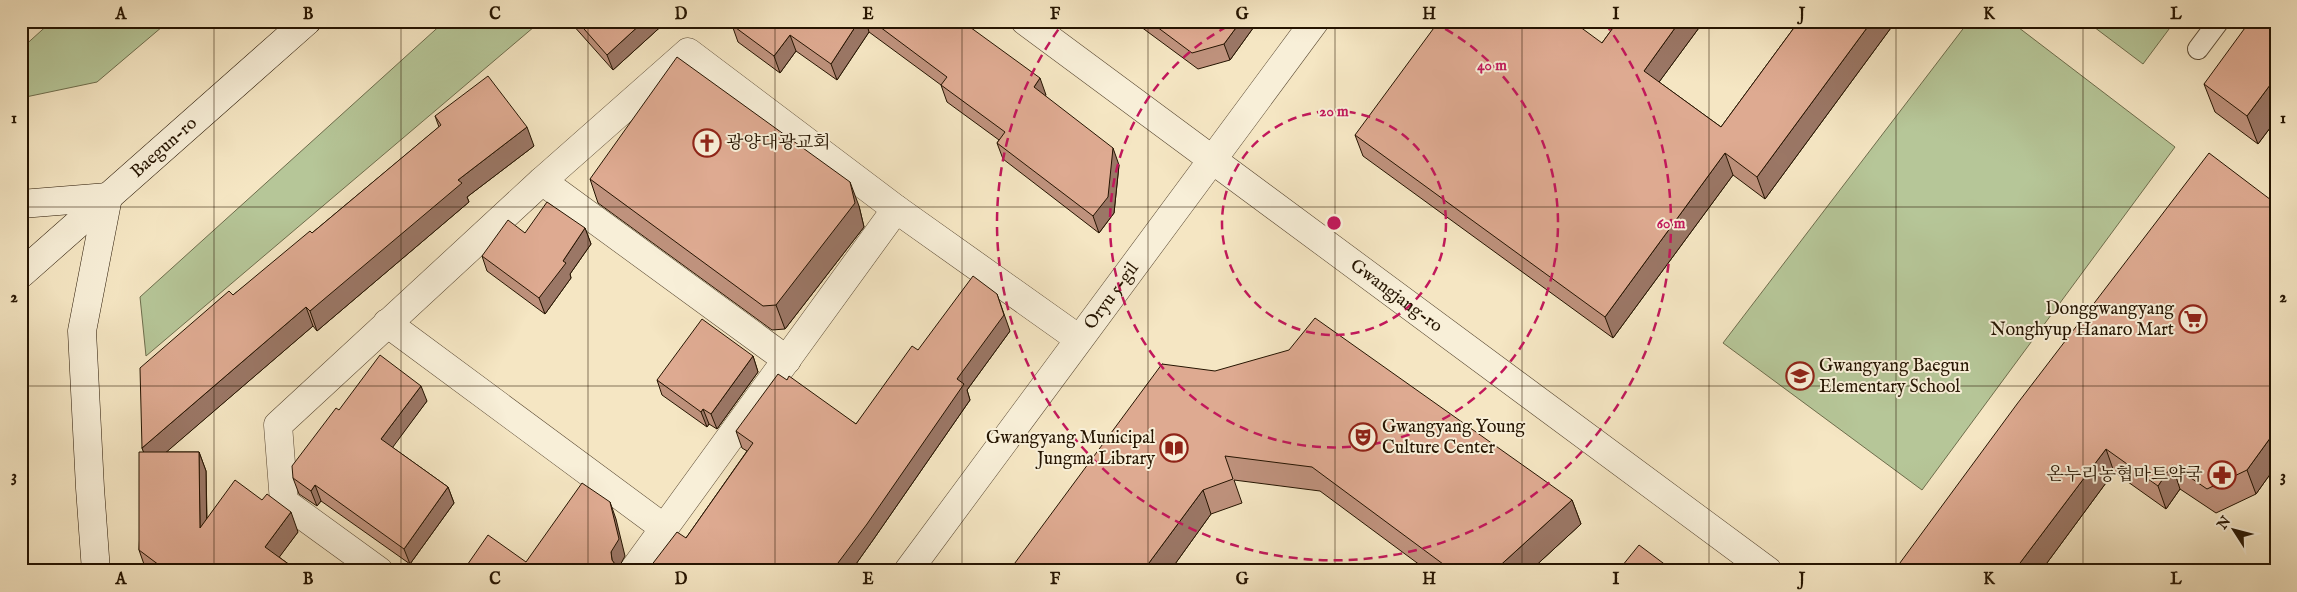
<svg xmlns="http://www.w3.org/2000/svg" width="2297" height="592" font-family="'IM FELL English','Noto Serif KR',serif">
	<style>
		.green { fill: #b6c698; stroke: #6e6d4c }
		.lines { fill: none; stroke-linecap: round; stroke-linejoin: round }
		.service-casing { stroke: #594832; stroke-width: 22 }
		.minor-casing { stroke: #594832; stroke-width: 29 }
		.tertiary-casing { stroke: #594832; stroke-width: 29 }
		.secondary-casing { stroke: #251401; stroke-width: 29 }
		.service { stroke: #f8efd8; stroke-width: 20 }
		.minor { stroke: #f8efd8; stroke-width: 28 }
		.tertiary { stroke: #f8efd8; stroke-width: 28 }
		.secondary { stroke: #f8efd8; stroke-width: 28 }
		.wall { fill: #bf927d; stroke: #251401 }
		.shaded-wall { fill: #9b7766; stroke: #251401 }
		.building { fill: #deaa91; stroke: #251401 }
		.grid { fill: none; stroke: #251401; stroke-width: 1; stroke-opacity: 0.55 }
		.ring { fill: none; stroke: #c2185b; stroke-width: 2.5; stroke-dasharray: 9 6 }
		.labels { text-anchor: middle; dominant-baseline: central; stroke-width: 4; stroke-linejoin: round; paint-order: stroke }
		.poi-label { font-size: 18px; fill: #251401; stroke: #f8efd8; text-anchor: start }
		.street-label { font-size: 18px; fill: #251401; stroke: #f8efd8 }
		.centre { fill: #c2185b; stroke: #f8efd8; stroke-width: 2.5 }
		.ring-label { font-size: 15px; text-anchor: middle; font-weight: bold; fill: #c2185b; stroke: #f8efd8; stroke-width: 4; stroke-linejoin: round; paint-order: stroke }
		.neatline { fill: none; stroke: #251401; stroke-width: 2 }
		.grid-label { font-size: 16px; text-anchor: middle; font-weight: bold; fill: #251401 }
	</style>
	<rect width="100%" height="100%" fill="#f5e6c3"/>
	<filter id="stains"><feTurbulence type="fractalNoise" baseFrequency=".004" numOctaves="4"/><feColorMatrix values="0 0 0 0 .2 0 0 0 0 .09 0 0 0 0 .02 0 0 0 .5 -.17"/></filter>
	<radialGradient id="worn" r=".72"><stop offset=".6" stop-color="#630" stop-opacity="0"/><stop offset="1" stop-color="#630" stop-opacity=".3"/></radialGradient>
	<g class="green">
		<path d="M52 21H169L97 82 21 98V49Z"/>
		<path d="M445 21H541L146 356 140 297Z"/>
		<path d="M1969 21H2010L2175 147 1922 490 1723 343Z"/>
		<path d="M2086 21H2175L2143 64Z"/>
	</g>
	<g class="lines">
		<g class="service-casing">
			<path id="service" d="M2198 49 2219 21"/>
		</g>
		<g class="minor-casing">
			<g id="minor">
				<path d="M542 181 787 360"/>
				<path d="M387 323 664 528"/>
				<path d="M379 571 284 502 278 425 542 181 688 52 896 209 1079 339"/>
				<path d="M633 571 896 209"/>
				<path id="s1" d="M908 571 1315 21"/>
			</g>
		</g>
		<g class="tertiary-casing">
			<g id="tertiary">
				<path id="s2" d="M1025 21 1768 571"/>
			</g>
		</g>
		<g class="secondary-casing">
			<g id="secondary">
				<path d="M21 204 108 197"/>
				<path id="s3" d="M21 274 307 21"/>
				<path d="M96 571 90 488 82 331 108 197"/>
			</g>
		</g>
		<use href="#service" class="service"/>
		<use href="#minor" class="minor"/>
		<use href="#tertiary" class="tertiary"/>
		<use href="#secondary" class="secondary"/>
	</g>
	<g class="wall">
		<path d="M571 21H667L613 70 572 24Z"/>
		<path d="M734 21H968L971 28 1046 95 1045 96 1119 165 1114 213 1099 233 1003 159 997 143 999 140 947 102 941 85 869 32 837 80 796 51 780 73 738 42 732 25Z"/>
		<path d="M1133 21H1265L1261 27 1256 24 1230 60 1198 69Z"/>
		<path d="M1618 21H1704L1659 82 1721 127 1799 21H1896L1765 199 1733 175 1613 338 1363 156 1355 135 1602 43Z"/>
		<path d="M2276 21V120L2258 144 2215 112 2204 84Z"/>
		<path d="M435 116 534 146 467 197 469 202 317 331 313 326 166 452H199L206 471 207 518 298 532 279 557 298 571H148L146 570 139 550 144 452 142 448 233 295 312 233 439 127Z"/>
		<path d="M590 179 859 206 864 227 785 329 772 330 598 203Z"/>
		<path d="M2276 194V466L2256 494 2216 513 2180 489 2166 509 2114 472 2041 571H1894L2271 200Z"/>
		<path d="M585 228 591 244 570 274 571 278 545 314 487 271 482 256 525 233Z"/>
		<path d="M1010 331 967 390 970 400 873 540 851 571H647L686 538 747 451 742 448 736 431 787 380 856 424 918 350Z"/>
		<path d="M753 356 758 372 717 429 709 424 707 427 662 395 657 380Z"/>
		<path d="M1162 364 1572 500 1581 524 1530 571H1428L1320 491 1234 480 1242 503 1211 514 1170 571Z"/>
		<path d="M427 401 392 447 448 487 454 503 410 564 321 501 317 506 299 494 293 478 339 410Z"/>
	</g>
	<g class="shaded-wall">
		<path d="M644 21H667L613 70 607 55Z"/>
		<path d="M859 21H866L869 32 837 80 831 64Z"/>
		<path d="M964 21H968L973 34 963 22Z"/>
		<path d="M1241 21H1255L1256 24 1230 60 1224 44Z"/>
		<path d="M1259 21H1265L1261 27Z"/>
		<path d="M1680 21H1704L1651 93 1644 71Z"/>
		<path d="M1872 21H1896L1765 199 1757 177Z"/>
		<path d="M790 35 796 51 780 73 774 56Z"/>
		<path d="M2276 77V120L2258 144 2247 116Z"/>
		<path d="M1040 78 1046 95 1040 104 1034 87Z"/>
		<path d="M527 127 534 146 467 197 469 202 317 331 310 311 458 180Z"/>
		<path d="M1113 148 1119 165 1114 213 1099 233 1093 216Z"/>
		<path d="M1725 153 1733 175 1613 338 1605 317Z"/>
		<path d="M850 182 859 206 864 227 785 329 776 305Z"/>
		<path d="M585 228 591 244 570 274 571 278 545 314 539 298 563 261Z"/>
		<path d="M997 294 1010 331 967 390 970 400 873 540 851 571H832L957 379Z"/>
		<path d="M306 307 313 326 149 467 142 448Z"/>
		<path d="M753 356 758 372 717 429 711 414Z"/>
		<path d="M421 386 427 401 387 455 381 439Z"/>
		<path d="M703 409 709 424 707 427 701 412Z"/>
		<path d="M2276 430V466L2256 494 2247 470Z"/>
		<path d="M2106 449 2114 472 2041 571H2014Z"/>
		<path d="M199 452 206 471 207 547 200 528Z"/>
		<path d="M2172 465 2180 489 2166 509 2158 486Z"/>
		<path d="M315 485 321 501 317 506 311 491Z"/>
		<path d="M448 487 454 503 410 564 404 549Z"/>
		<path d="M1203 490 1211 514 1170 571H1143Z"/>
		<path d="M1572 500 1581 524 1530 571H1494Z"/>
		<path d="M610 502 616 519 625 556 618 569 612 560 611 552Z"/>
		<path d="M291 512 298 532 272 567 265 547Z"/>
	</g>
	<g class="building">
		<path d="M577 21H644L607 55Z"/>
		<path d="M734 21H859L831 64 790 35 774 56 732 25Z"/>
		<path d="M872 21H964L963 22 1040 78 1034 87 1113 148 1108 197 1093 216 997 143 1005 132 941 85 947 77Z"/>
		<path d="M1149 21H1241L1224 44 1192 53Z"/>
		<path d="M1439 21H1572L1602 43 1618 21H1680L1644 71 1721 127 1799 21H1872L1757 177 1725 153 1605 317 1355 135Z"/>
		<path d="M2250 21H2276V77L2247 116 2204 84Z"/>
		<path d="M677 57 850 182 855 203 776 305 763 306 590 179Z"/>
		<path d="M488 76 527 127 458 180 462 183 310 311 306 307 142 448 140 368 229 291 233 295 310 231 312 233 441 125 435 116Z"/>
		<path d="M2209 153 2271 200 2276 194V430L2247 470 2207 489 2172 465 2158 486 2106 449 2014 571H1894L2017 404Z"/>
		<path d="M547 202 585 228 563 261 566 263 539 298 482 256 508 220 525 233Z"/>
		<path d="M973 276 997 294 1004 315 957 379 964 384 867 524 832 571H647L677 532 686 538 753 443 736 431 778 374 787 380 789 376 856 424 912 346 918 350Z"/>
		<path d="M1315 318 1572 500 1494 571H1446L1443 564 1312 467 1225 456 1233 479 1203 490 1143 571H1009L1162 364 1215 371 1289 350Z"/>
		<path d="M702 319 753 356 711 414 703 409 701 412 657 380Z"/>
		<path d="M380 355 421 386 381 439 448 487 404 549 315 485 311 491 293 478 292 466 336 408 339 410Z"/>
		<path d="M139 452H199L200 528 235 480 262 500 267 494 291 512 265 547 298 571H167L139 550Z"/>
		<path d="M582 483 610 502 619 539 611 552 612 560 617 567 625 570V571H463L488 535 526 562Z"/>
		<path d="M1639 545 1667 566 1665 571H1618Z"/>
	</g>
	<path class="grid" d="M214 21V571M401 21V571M588 21V571M775 21V571M962 21V571M1148 21V571M1335 21V571M1522 21V571M1709 21V571M1896 21V571M2083 21V571M21 207H2276M21 386H2276"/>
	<g class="ring">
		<circle cx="1334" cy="223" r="112"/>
		<path d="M1432 22A224 224 0 1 1 1236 22"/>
		<path d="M1605 23A337 337 0 1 1 1063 23"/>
	</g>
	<defs>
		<g id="church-ring" transform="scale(1.4375)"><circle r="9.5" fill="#f8efd8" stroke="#8f2418" stroke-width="1.5"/><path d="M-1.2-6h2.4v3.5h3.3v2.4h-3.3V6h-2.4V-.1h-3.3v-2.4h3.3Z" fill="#8f2418"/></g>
		<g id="supermarket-ring" transform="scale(1.4375)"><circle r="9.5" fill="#f8efd8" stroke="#8f2418" stroke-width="1.5"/><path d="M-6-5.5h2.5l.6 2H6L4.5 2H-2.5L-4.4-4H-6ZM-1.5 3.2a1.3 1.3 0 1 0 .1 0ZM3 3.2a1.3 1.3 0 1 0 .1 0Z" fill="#8f2418"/></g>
		<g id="school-ring" transform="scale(1.4375)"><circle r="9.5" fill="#f8efd8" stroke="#8f2418" stroke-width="1.5"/><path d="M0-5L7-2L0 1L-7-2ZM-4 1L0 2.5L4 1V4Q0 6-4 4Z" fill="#8f2418"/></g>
		<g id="theatre-ring" transform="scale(1.4375)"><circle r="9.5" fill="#f8efd8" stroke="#8f2418" stroke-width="1.5"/><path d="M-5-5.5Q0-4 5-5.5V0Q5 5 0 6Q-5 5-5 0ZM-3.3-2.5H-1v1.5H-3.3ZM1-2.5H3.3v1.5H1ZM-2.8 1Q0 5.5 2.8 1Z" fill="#8f2418"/></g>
		<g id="library-ring" transform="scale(1.4375)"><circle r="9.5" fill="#f8efd8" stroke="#8f2418" stroke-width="1.5"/><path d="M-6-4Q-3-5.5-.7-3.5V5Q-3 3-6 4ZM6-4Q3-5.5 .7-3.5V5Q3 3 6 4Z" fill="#8f2418"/></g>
		<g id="pharmacy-ring" transform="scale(1.4375)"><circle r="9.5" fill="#f8efd8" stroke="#8f2418" stroke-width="1.5"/><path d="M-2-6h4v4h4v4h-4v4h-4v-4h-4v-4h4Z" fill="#8f2418"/></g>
	</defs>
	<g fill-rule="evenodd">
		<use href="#church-ring" x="707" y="143"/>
		<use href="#supermarket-ring" x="2193" y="319"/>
		<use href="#school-ring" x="1800" y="376"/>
		<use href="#theatre-ring" x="1363" y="437"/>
		<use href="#library-ring" x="1174" y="448"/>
		<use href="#pharmacy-ring" x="2222" y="475"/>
	</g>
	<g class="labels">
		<g class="poi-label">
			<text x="726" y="143">광양대광교회</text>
			<text x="2174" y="309" text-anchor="end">Donggwangyang<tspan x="2174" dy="21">Nonghyup Hanaro Mart</tspan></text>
			<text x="1819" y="366">Gwangyang Baegun<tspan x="1819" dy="21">Elementary School</tspan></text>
			<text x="1382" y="427">Gwangyang Young<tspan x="1382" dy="21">Culture Center</tspan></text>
			<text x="1155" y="438" text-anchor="end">Gwangyang Municipal<tspan x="1155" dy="21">Jungma Library</tspan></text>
			<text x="2203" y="475" text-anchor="end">온누리농협마트약국</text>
		</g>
		<g class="street-label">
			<text stroke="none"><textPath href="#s3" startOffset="191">Baegun-ro</textPath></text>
			<text stroke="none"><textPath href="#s1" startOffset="342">Oryu 5-gil</textPath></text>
			<text stroke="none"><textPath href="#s2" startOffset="462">Gwangjang-ro</textPath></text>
		</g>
	</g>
	<circle cx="1334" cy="223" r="8" class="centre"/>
	<g class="ring-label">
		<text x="1492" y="70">40 m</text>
		<text x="1334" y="116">20 m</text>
		<text x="1671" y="228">60 m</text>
	</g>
	<rect width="2297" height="592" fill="none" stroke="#f5e6c3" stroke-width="55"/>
	<g transform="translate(2234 530) rotate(306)" stroke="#f8efd8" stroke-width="4" paint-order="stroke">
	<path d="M0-4L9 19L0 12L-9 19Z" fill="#251401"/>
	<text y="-8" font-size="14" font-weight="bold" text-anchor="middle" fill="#251401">N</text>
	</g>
	<rect x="28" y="28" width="2242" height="536" class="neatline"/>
	<g class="grid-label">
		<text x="121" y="19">A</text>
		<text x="308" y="19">B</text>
		<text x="495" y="19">C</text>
		<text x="681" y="19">D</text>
		<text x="868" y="19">E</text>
		<text x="1055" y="19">F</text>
		<text x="1242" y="19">G</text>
		<text x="1429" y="19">H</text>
		<text x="1616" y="19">I</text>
		<text x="1802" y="19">J</text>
		<text x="1989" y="19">K</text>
		<text x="2176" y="19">L</text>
		<text x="14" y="123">1</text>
		<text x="2283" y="123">1</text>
		<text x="14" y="302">2</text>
		<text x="2283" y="302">2</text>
		<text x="14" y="481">3</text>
		<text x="2283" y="481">3</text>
		<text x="121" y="584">A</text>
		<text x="308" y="584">B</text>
		<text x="495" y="584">C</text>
		<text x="681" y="584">D</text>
		<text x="868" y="584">E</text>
		<text x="1055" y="584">F</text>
		<text x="1242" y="584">G</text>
		<text x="1429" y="584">H</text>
		<text x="1616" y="584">I</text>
		<text x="1802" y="584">J</text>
		<text x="1989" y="584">K</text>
		<text x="2176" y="584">L</text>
	</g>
	<rect width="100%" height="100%" filter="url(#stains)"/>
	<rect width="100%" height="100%" fill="url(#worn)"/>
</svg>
